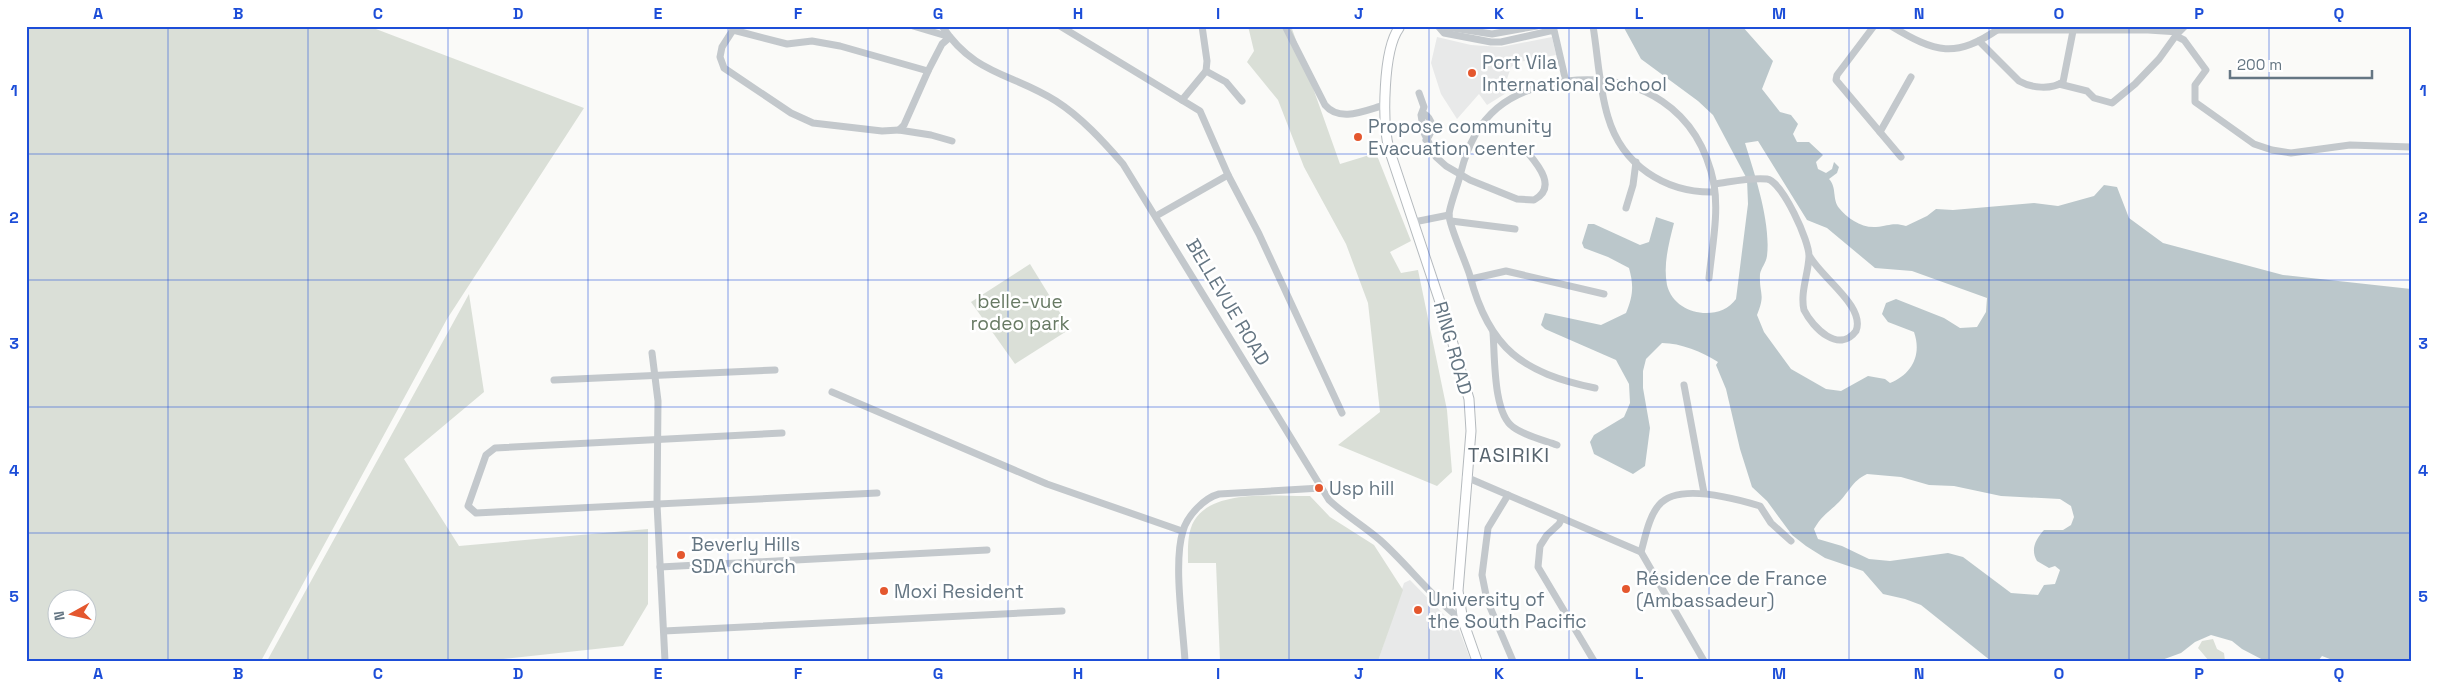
<svg xmlns="http://www.w3.org/2000/svg" width="2437" height="687" font-family="'Space Grotesk',sans-serif">
	<style>
		.built { fill: #e8e9e9 }
		.green { fill: #dadfd7; fill-rule: evenodd }
		.water { fill: #bbc7cb; fill-rule: evenodd }
		.lines { fill: none; stroke-linecap: round; stroke-linejoin: round }
		.major-casing { stroke: #b5babe; stroke-width: 11 }
		.minor { stroke: #c3c8cc; stroke-width: 7 }
		.major { stroke: #fff; stroke-width: 9 }
		.grid { fill: none; stroke: #1d4ed8; stroke-width: 1; stroke-opacity: 0.55 }
		.poi-dot { fill: #e4572e; stroke: #fff; stroke-width: 2 }
		.labels { text-anchor: middle; dominant-baseline: central; stroke-width: 5; stroke-linejoin: round; paint-order: stroke }
		.poi-label { font-size: 19px; fill: #657683; stroke: #fff; text-anchor: start }
		.park-label { font-size: 19px; fill: #687a64; stroke: #fff }
		.street-label { font-size: 19px; fill: #657683; stroke: #fff }
		.neighbourhood-label { font-size: 20px; letter-spacing: 1px; fill: #57646e; stroke: #fff }
		.neatline { fill: none; stroke: #1d4ed8; stroke-width: 2 }
		.grid-label { font-size: 16px; text-anchor: middle; font-weight: bold; fill: #1d4ed8 }
	</style>
	<rect width="100%" height="100%" fill="#fafaf8"/>
	<g class="built">
		<path d="M1437 37 1471 45 1501 47 1552 37 1556 55 1519 62 1511 67 1507 79 1511 90 1487 105 1479 94 1457 119 1441 94 1431 63Z"/>
		<path d="M1410 580 1459 630 1471 661H1378L1404 583Z"/>
	</g>
	<g class="green">
		<path d="M26 26H368L584 108 447 319 261 661H26ZM58 600H88V630H58Z"/>
		<path d="M1248 26H1291L1340 164 1376 153 1411 241 1390 252 1401 273 1418 270 1447 410 1452 472 1437 486 1338 445 1380 412 1368 303 1346 244 1304 167 1278 100 1247 62 1254 51Z"/>
		<path d="M1030 264 1070 329 1015 364 971 302Z"/>
		<path d="M469 294 484 392 404 459 459 546 648 529V604L623 646 485 661H267Z"/>
		<path d="M1310 496 1330 517 1374 545 1403 590 1378 661H1220L1216 563H1188C1188 549 1187 533 1194 521 1213 488 1278 497 1310 496Z"/>
		<path d="M2213 639 2217 649 2224 653 2225 661H2209L2198 648 2202 641Z"/>
	</g>
	<path class="water" d="M1623 26H1742L1773 61 1762 89 1780 112 1791 115 1798 124 1793 134 1797 142H1809L1823 155 1816 162 1818 169 1826 173 1832 169 1834 162 1839 167 1837 173 1829 179C1837 187 1832 199 1839 208 1847 218 1861 228 1876 227 1889 226 1893 222 1906 226L1927 216 1936 209 1953 210 2034 203 2058 206 2094 196 2104 185 2117 187 2129 218 2163 243 2283 275 2411 289V661H2335L2322 656 2318 661H2265L2242 649 2232 641 2211 635 2195 642 2181 653 2159 661H1991L1921 605 1905 599 1883 594 1863 571 1825 558 1806 546 1792 535 1767 501 1752 487 1740 449 1726 389 1716 365 1718 362C1702 352 1681 343 1662 343L1646 359 1643 371V388L1650 428 1645 466 1633 474 1594 454 1590 442 1594 435 1624 417 1630 403 1629 384 1616 360 1545 329 1541 325 1545 313 1601 325 1626 313C1633 296 1634 286 1629 268L1608 257 1584 248 1582 243 1588 224H1594L1640 245 1649 242 1656 217 1674 223C1669 243 1663 264 1667 285 1674 315 1719 323 1736 299L1748 204 1747 179 1713 115 1698 101 1641 59ZM1758 141 1807 220 1827 228 1875 268 1912 271 1987 298 1986 312 1977 327 1960 328 1944 318 1896 299 1886 303 1882 314 1888 322 1914 332C1922 355 1912 374 1890 383L1885 379 1868 376 1841 391 1826 389 1791 369 1764 332 1757 315C1766 293 1759 295 1760 274 1761 268 1766 263 1767 256 1771 223 1755 175 1745 143ZM1867 474 1901 477 1929 485 1954 486 2001 496 2060 499 2071 506 2074 517 2071 525 2063 530H2044C2036 539 2030 549 2037 561L2049 568 2055 566 2060 570 2055 584 2044 585 2038 595 2011 593 1963 557 1948 553 1890 561 1869 559 1842 546 1818 539 1814 529C1823 514 1828 513 1839 502 1850 491 1851 482 1867 474Z"/>
	<g class="lines">
		<g class="major-casing">
			<path id="major" d="M1399 28C1383 50 1382 122 1389 149L1447 323 1469 399 1471 431 1458 591 1463 621 1477 661"/>
		</g>
		<g class="minor">
			<path d="M942 26C974 75 1012 73 1056 101 1081 117 1103 141 1123 164L1329 500C1345 515 1364 526 1380 540 1409 566 1432 598 1463 621"/>
			<path d="M1060 26 1200 111 1228 175 1259 234 1342 413"/>
			<path d="M1202 26 1207 61 1206 71"/>
			<path d="M1285 26 1325 105C1340 123 1366 110 1385 105"/>
			<path d="M1438 26 1444 33 1491 42H1501L1554 30 1566 82"/>
			<path d="M1440 26 1492 34 1537 26"/>
			<path d="M1593 26C1598 56 1599 88 1608 117 1622 165 1665 193 1714 192"/>
			<path d="M1874 26 1837 75 1836 80 1901 157"/>
			<path d="M1891 26C1936 53 1955 59 2000 28"/>
			<path d="M1996 30H2148L2179 32 2185 26"/>
			<path d="M2176 36 2184 40 2206 70 2195 85V102L2254 144 2272 150 2291 153 2350 145 2411 147"/>
			<path d="M1979 41 2019 81C2031 88 2051 90 2063 82L2073 31 2075 28"/>
			<path d="M928 71 904 125 899 130 931 135 952 141"/>
			<path d="M2059 84 2087 91 2094 98 2112 103 2135 84 2159 59 2177 34"/>
			<path d="M1419 93 1424 107 1421 115 1424 133 1436 157 1446 166 1470 180 1517 199 1534 200C1557 188 1539 166 1528 153"/>
			<path d="M1182 100 1206 71 1226 82 1242 101"/>
			<path d="M1423 113C1434 119 1434 131 1426 140"/>
			<path d="M899 130 882 131 813 123 791 113 724 68 720 57 722 47 733 30 787 44 812 41 840 46 928 71 942 44 950 37 913 26"/>
			<path d="M1880 132 1911 77"/>
			<path d="M1714 184C1730 182 1751 177 1767 179 1782 181 1810 242 1809 257 1808 275 1800 293 1804 310 1813 328 1839 354 1856 331 1866 306 1820 277 1809 255"/>
			<path d="M1626 208 1633 185 1636 162"/>
			<path d="M1156 216 1228 175"/>
			<path d="M1451 221 1515 229"/>
			<path d="M1414 222 1449 215"/>
			<path d="M1471 279 1506 271 1604 294"/>
			<path d="M1493 333C1495 357 1493 413 1513 427 1525 436 1543 440 1557 445"/>
			<path d="M652 353 658 401 657 504 665 661"/>
			<path d="M554 380 775 370"/>
			<path d="M1684 385 1704 493"/>
			<path d="M1595 388C1523 373 1489 349 1470 276 1466 262 1449 226 1449 215 1449 207 1459 182 1461 172 1475 115 1508 89 1567 81 1640 73 1699 109 1714 184 1719 214 1712 247 1709 278"/>
			<path d="M832 392 1047 484 1182 531"/>
			<path d="M782 433 495 448 486 455 468 506 476 513 877 493"/>
			<path d="M1466 477 1641 552 1704 661"/>
			<path d="M1508 495 1488 528 1482 575 1487 600 1513 661"/>
			<path d="M1562 518 1559 524 1547 535 1540 546 1538 567 1594 661"/>
			<path d="M1641 552C1645 538 1649 516 1659 505 1678 482 1737 499 1760 506L1771 523 1791 541"/>
			<path d="M660 567 987 550"/>
			<path d="M664 631 1062 611"/>
			<path d="M1185 661C1183 626 1173 562 1183 531 1187 516 1204 498 1219 494L1321 488"/>
		</g>
		<use href="#major" class="major"/>
	</g>
	<path class="grid" d="M168 26V661M308 26V661M448 26V661M588 26V661M728 26V661M868 26V661M1008 26V661M1148 26V661M1289 26V661M1429 26V661M1569 26V661M1709 26V661M1849 26V661M1989 26V661M2129 26V661M2269 26V661M26 154H2411M26 280H2411M26 407H2411M26 533H2411"/>
	<g class="poi-dot">
		<circle cx="1472" cy="73" r="5"/>
		<circle cx="1358" cy="137" r="5"/>
		<circle cx="1319" cy="488" r="5"/>
		<circle cx="681" cy="555" r="5"/>
		<circle cx="1626" cy="589" r="5"/>
		<circle cx="884" cy="591" r="5"/>
		<circle cx="1418" cy="610" r="5"/>
	</g>
	<g class="labels">
		<g class="poi-label">
			<text x="1482" y="62">Port Vila<tspan x="1482" dy="22">International School</tspan></text>
			<text x="1368" y="126">Propose community<tspan x="1368" dy="22">Evacuation center</tspan></text>
			<text x="1329" y="488">Usp hill</text>
			<text x="691" y="544">Beverly Hills<tspan x="691" dy="22">SDA church</tspan></text>
			<text x="1636" y="578">Résidence de France<tspan x="1636" dy="22">(Ambassadeur)</tspan></text>
			<text x="894" y="591">Moxi Resident</text>
			<text x="1428" y="599">University of<tspan x="1428" dy="22">the South Pacific</tspan></text>
		</g>
		<g class="park-label">
			<text x="1020" y="301">belle-vue<tspan x="1020" dy="22">rodeo park</tspan></text>
		</g>
		<g class="street-label">
			<text transform="translate(1228 302) rotate(59)">BELLEVUE ROAD</text>
			<text transform="translate(1453 348) rotate(74)">RING ROAD</text>
		</g>
		<g class="neighbourhood-label">
			<text x="1509" y="455">TASIRIKI</text>
		</g>
	</g>
	<rect width="2437" height="687" fill="none" stroke="#ffffff" stroke-width="55"/>
	<g transform="translate(72 614) rotate(262)"><circle r="24" fill="#ffffff" stroke="#c1c8cd"/>
	<path d="M0-4L9 19L0 12L-9 19Z" fill="#e4572e"/>
	<text y="-8" font-size="14" font-weight="bold" text-anchor="middle" fill="#657683">N</text>
	</g>
	<path d="M2230 70v8h142v-8" fill="none" stroke="#657683" stroke-width="2.5"/>
	<text x="2237" y="70" font-size="15" fill="#657683" stroke="#ffffff" stroke-width="4" paint-order="stroke">200 m</text>
	<rect x="28" y="28" width="2382" height="632" class="neatline"/>
	<g class="grid-label">
		<text x="98" y="19">A</text>
		<text x="238" y="19">B</text>
		<text x="378" y="19">C</text>
		<text x="518" y="19">D</text>
		<text x="658" y="19">E</text>
		<text x="798" y="19">F</text>
		<text x="938" y="19">G</text>
		<text x="1078" y="19">H</text>
		<text x="1218" y="19">I</text>
		<text x="1359" y="19">J</text>
		<text x="1499" y="19">K</text>
		<text x="1639" y="19">L</text>
		<text x="1779" y="19">M</text>
		<text x="1919" y="19">N</text>
		<text x="2059" y="19">O</text>
		<text x="2199" y="19">P</text>
		<text x="2339" y="19">Q</text>
		<text x="14" y="96">1</text>
		<text x="2423" y="96">1</text>
		<text x="14" y="223">2</text>
		<text x="2423" y="223">2</text>
		<text x="14" y="349">3</text>
		<text x="2423" y="349">3</text>
		<text x="14" y="476">4</text>
		<text x="2423" y="476">4</text>
		<text x="14" y="602">5</text>
		<text x="2423" y="602">5</text>
		<text x="98" y="679">A</text>
		<text x="238" y="679">B</text>
		<text x="378" y="679">C</text>
		<text x="518" y="679">D</text>
		<text x="658" y="679">E</text>
		<text x="798" y="679">F</text>
		<text x="938" y="679">G</text>
		<text x="1078" y="679">H</text>
		<text x="1218" y="679">I</text>
		<text x="1359" y="679">J</text>
		<text x="1499" y="679">K</text>
		<text x="1639" y="679">L</text>
		<text x="1779" y="679">M</text>
		<text x="1919" y="679">N</text>
		<text x="2059" y="679">O</text>
		<text x="2199" y="679">P</text>
		<text x="2339" y="679">Q</text>
	</g>
</svg>
